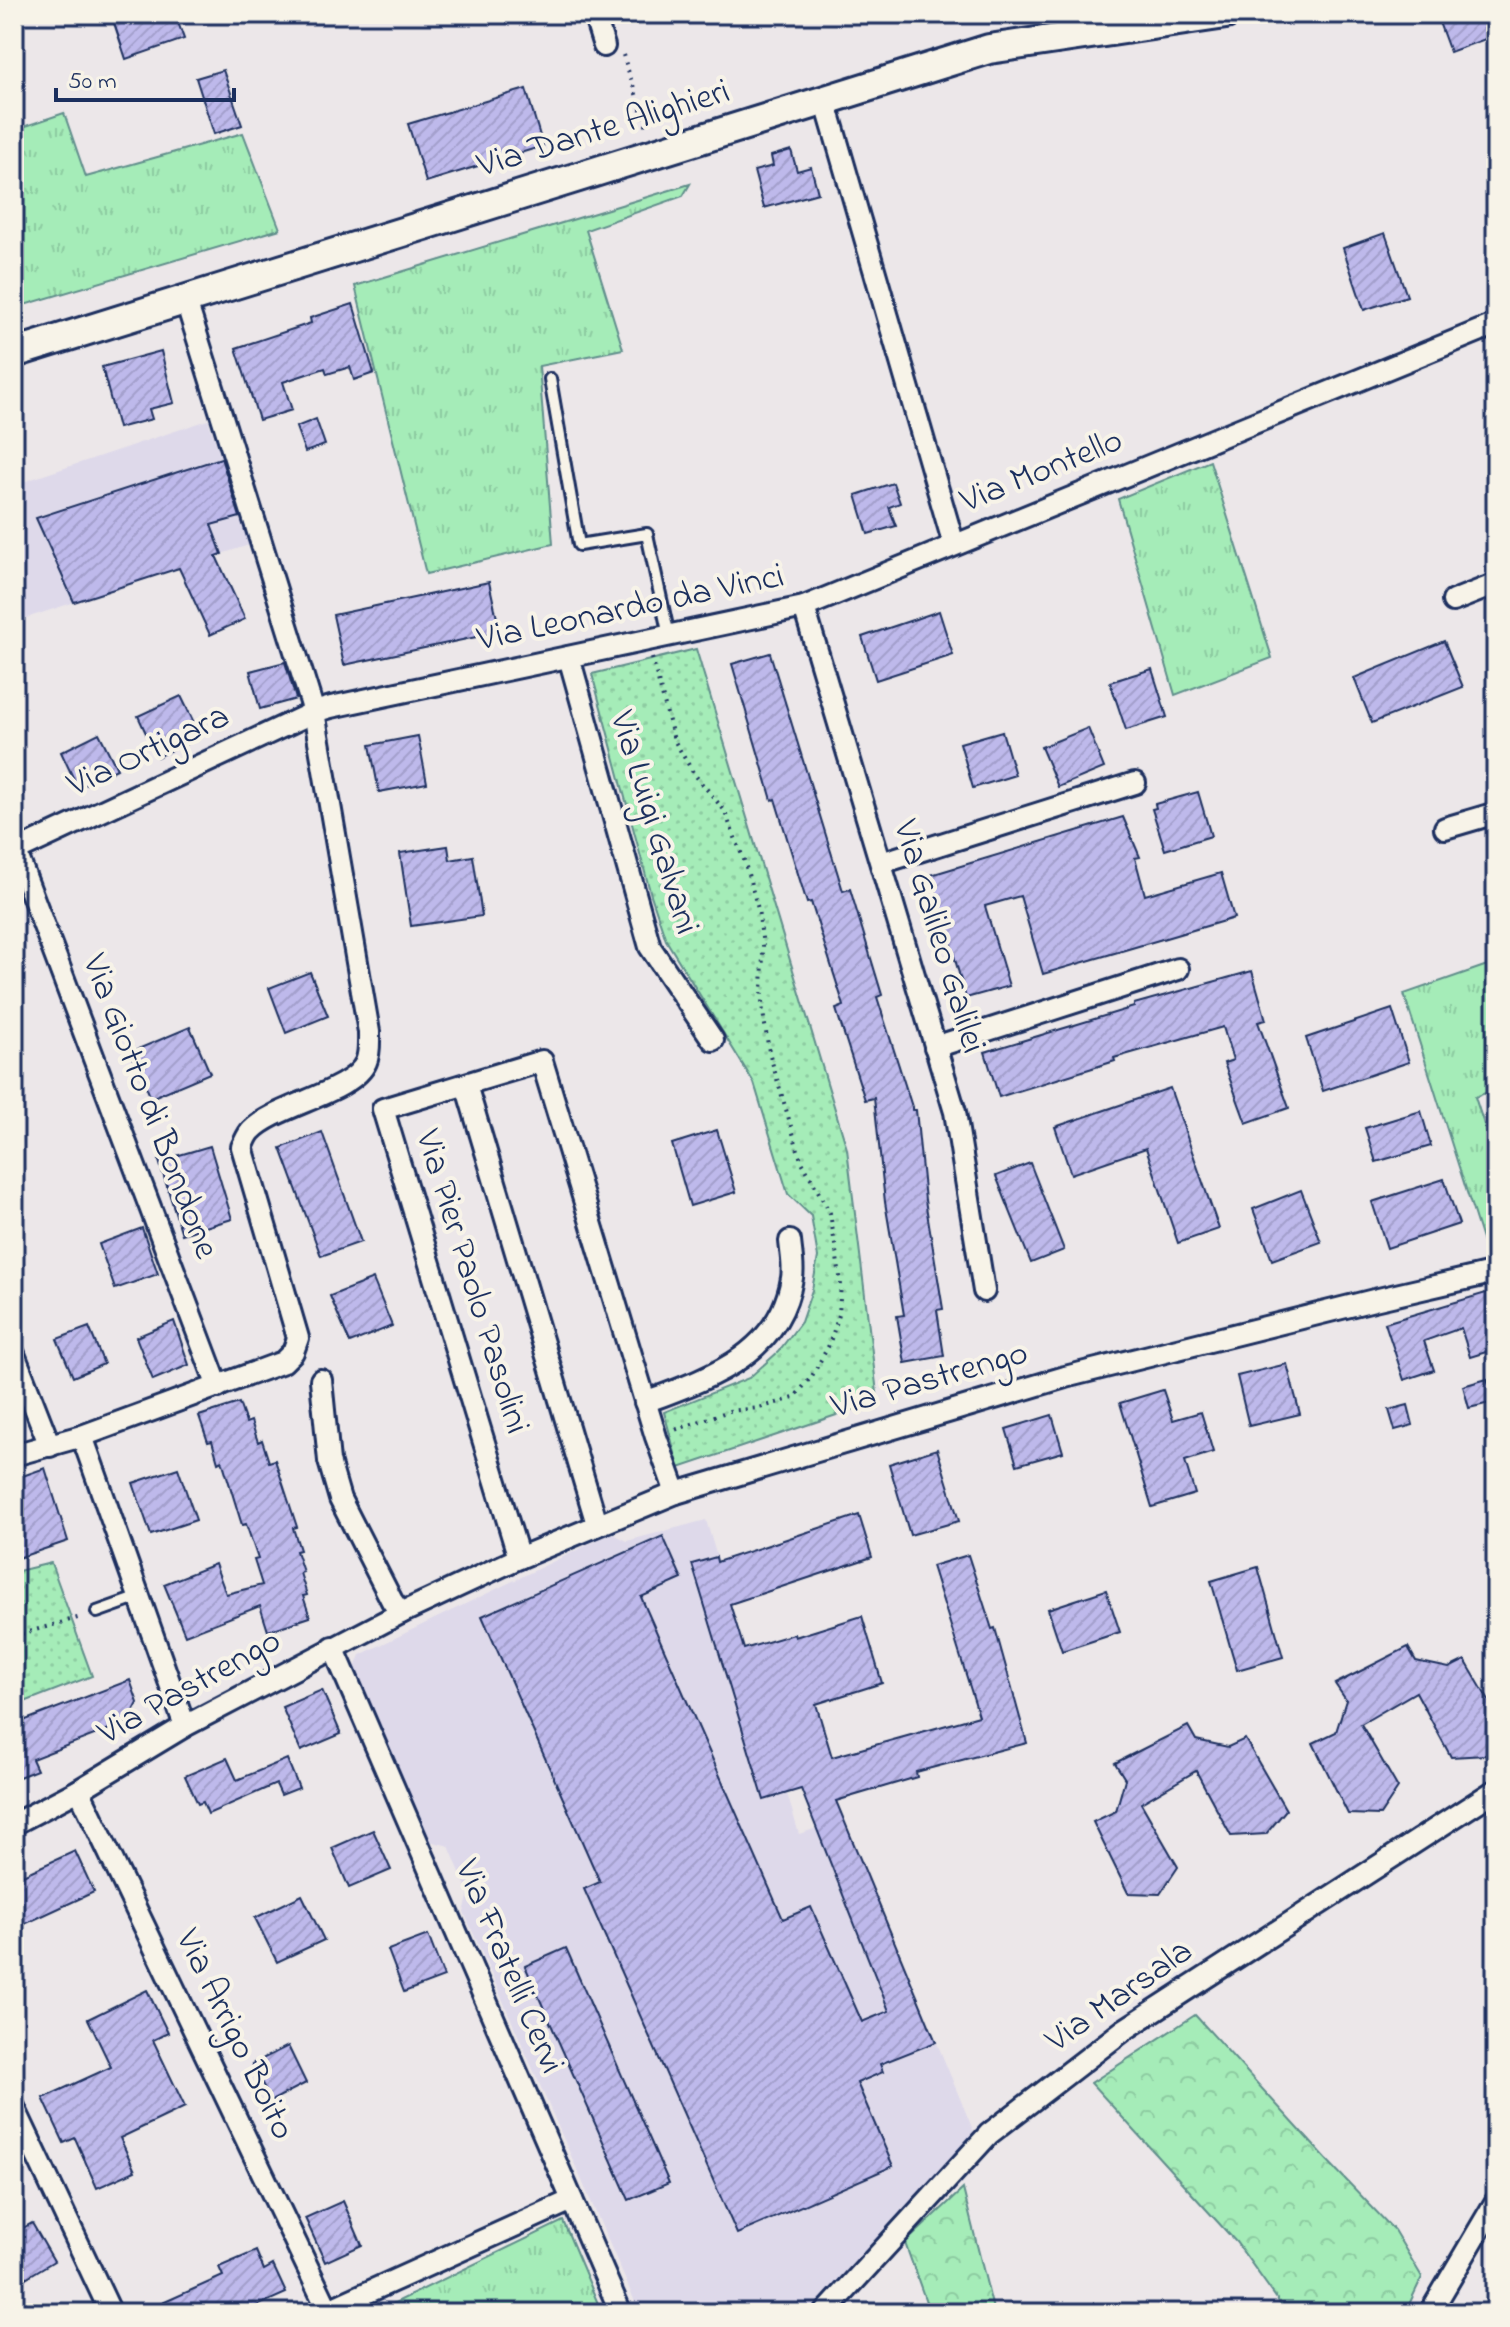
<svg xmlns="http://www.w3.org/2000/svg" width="1510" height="2327" font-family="'Indie Flower',sans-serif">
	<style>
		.built { fill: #ded9ea }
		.grass { fill: url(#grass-tufts); stroke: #608e8b; stroke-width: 2 }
		.forest { fill: url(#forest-crowns); stroke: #608e8b; stroke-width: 2 }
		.park { fill: url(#park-dots); stroke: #608e8b; stroke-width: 2 }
		.building { fill: url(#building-hatch); stroke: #1b2f5e; stroke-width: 2 }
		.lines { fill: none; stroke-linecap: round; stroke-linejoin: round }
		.lane-casing { stroke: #1b2f5e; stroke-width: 16 }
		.street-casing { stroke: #1b2f5e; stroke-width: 26 }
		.secondary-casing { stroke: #1b2f5e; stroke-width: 34 }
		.path { stroke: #1b2f5e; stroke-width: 4; stroke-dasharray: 2 6; stroke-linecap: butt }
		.lane { stroke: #f7f3e8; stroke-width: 10 }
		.street { stroke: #f7f3e8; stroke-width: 20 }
		.secondary { stroke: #f7f3e8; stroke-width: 28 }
		.labels { text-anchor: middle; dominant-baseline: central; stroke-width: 8; stroke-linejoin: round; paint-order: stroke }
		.street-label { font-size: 36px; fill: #1b2f5e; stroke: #f7f3e8 }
	</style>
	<defs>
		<pattern id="grass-tufts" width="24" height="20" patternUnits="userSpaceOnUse" patternTransform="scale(2)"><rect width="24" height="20" fill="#a5ecb8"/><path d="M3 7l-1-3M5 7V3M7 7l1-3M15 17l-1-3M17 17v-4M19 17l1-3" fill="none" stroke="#8dcba1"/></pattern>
		<pattern id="forest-crowns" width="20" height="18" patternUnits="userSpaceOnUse" patternTransform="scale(2)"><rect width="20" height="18" fill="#a5ecb8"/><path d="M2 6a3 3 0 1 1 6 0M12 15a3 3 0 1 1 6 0" fill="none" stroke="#8dcba1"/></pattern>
		<pattern id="park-dots" width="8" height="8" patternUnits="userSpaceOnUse" patternTransform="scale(2)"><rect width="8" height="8" fill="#a5ecb8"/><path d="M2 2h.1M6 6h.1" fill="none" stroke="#8dcba1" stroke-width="1.8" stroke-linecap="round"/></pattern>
		<pattern id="building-hatch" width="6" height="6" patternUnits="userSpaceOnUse" patternTransform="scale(2)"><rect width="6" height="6" fill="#beb9eb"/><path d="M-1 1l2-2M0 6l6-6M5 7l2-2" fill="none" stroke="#a39fcc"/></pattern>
	</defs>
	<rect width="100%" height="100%" fill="#ece7e9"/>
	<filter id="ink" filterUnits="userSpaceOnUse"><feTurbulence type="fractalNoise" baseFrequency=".0125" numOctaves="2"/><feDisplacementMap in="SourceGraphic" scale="16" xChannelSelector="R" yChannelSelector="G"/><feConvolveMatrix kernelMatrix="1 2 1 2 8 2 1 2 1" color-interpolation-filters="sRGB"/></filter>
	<g filter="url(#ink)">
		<g class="built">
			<path d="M208 420 252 544 14 622V485Z"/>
			<path d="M706 1520 799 1834 844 1819 976 2137 809 2313H640L464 1912 469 1894 449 1846 426 1840 353 1673 360 1655 612 1533 627 1541Z"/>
		</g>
		<g class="grass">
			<path d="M64 113 86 177 243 133 280 229 14 308V130Z"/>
			<path d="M690 184 683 196 586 230 623 349 539 366 553 544 426 574 355 286Z"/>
			<path d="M1210 461 1272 658 1175 695 1118 499Z"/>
			<path d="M1496 962V1089L1475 1097 1496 1161V1248L1485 1249 1404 994Z"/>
			<path d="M563 2221 602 2313H374Z"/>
		</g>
		<g class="forest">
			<path d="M1195 2015 1326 2159 1394 2230 1422 2277 1405 2313H1287L1236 2242 1091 2083Z"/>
			<path d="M963 2189 994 2313H930L905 2243Z"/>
		</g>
		<g class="park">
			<path d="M696 649 847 1149 878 1401 679 1468 664 1412 749 1378 778 1352 801 1322 812 1290 818 1257 811 1216 788 1194 754 1083 666 940 651 895 592 674Z"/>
			<path d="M51 1563 92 1676 14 1706V1572Z"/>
		</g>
		<g class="building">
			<path d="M111 14H175L184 39 126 59Z"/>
			<path d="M1436 14H1482L1491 37 1450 52Z"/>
			<path d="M223 70 242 125 214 134 196 78Z"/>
			<path d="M526 89 543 146 426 182 408 124Z"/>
			<path d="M791 150 797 171 811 167 818 193 764 208 754 171 773 166 771 156Z"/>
			<path d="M1385 233 1407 296 1364 310 1343 248Z"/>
			<path d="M353 304 374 373 354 380 350 367 327 374 325 368 283 382 292 410 259 420 236 348 311 323 310 318Z"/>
			<path d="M161 351 174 403 149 409 152 419 118 428 102 367Z"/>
			<path d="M316 419 325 445 305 452 296 427Z"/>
			<path d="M221 458 240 517 211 525 222 554 216 556 245 619 210 635 179 568 74 602 36 518Z"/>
			<path d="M893 483 900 503 889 507 896 526 868 534 856 495Z"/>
			<path d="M489 582 500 632 344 665 333 615Z"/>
			<path d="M939 611 953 655 876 680 862 637Z"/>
			<path d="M1444 641 1463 687 1372 723 1354 678Z"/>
			<path d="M770 653 843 891 850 889 882 995 877 997 913 1110H916L925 1200 943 1309 937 1310 944 1356 905 1363 897 1316 904 1315 885 1202 874 1098 865 1100 836 1009 844 1006 811 902 807 903 775 799 772 800 732 664Z"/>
			<path d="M285 662 296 699 260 709 250 671Z"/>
			<path d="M1152 669 1167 717 1126 730 1110 682Z"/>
			<path d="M181 696 201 737 157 757 138 716Z"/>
			<path d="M1088 728 1104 768 1058 787 1041 747Z"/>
			<path d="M1002 731 1015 775 973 788 960 743Z"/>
			<path d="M99 733 117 769 78 788 61 752Z"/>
			<path d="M418 736 427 783 379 792 370 745Z"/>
			<path d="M1198 792 1211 836 1165 850 1152 809 1156 808 1155 804Z"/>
			<path d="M1123 817 1140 857 1135 858 1145 895 1221 873 1234 918 1043 974 1020 896 985 906 1009 986 966 998 931 875Z"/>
			<path d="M448 846 450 860 473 856 482 916 411 926 400 853Z"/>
			<path d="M1252 971 1266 1020 1258 1022 1289 1108 1246 1123 1224 1063 1233 1060 1223 1027 1114 1058 1115 1061 999 1097 985 1052 1134 1007V1004Z"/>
			<path d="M310 972 328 1016 286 1033 269 988Z"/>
			<path d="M1392 1009 1409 1062 1323 1091 1306 1038Z"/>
			<path d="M190 1027 210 1073 151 1098 131 1052Z"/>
			<path d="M1170 1088 1219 1229 1178 1243 1146 1148 1071 1174 1055 1127Z"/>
			<path d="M1421 1111 1431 1146 1376 1162 1365 1128Z"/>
			<path d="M717 1130 736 1192 690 1206 672 1144Z"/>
			<path d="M322 1132 361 1242 321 1256 281 1148Z"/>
			<path d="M210 1146 232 1219 182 1234 159 1161Z"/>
			<path d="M1030 1163 1064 1250 1031 1263 996 1176Z"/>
			<path d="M1444 1179 1459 1224 1387 1248 1372 1202Z"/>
			<path d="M1301 1190 1321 1242 1272 1260 1253 1209Z"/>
			<path d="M142 1228 158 1274 115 1289 99 1244Z"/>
			<path d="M373 1279 392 1326 350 1343 330 1296Z"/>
			<path d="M1496 1290V1349L1470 1357 1461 1328 1424 1341 1434 1370 1404 1380 1385 1323Z"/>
			<path d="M174 1321 189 1365 153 1380 136 1337Z"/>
			<path d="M89 1327 104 1364 73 1377 57 1339Z"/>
			<path d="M1287 1364 1300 1414 1249 1426 1237 1376Z"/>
			<path d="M1487 1379 1494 1402 1469 1408 1463 1386Z"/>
			<path d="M1163 1390 1173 1420 1201 1412 1213 1452 1185 1461 1195 1494 1152 1507 1120 1403Z"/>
			<path d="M239 1403 246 1423 251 1421 258 1442 262 1440 269 1462 275 1460 283 1484 297 1527 293 1528 300 1550 296 1551 303 1572 300 1573 307 1595 303 1596 310 1617 268 1631 260 1606 185 1635 164 1584 215 1564 226 1594 262 1585 254 1560 258 1559 246 1524 242 1525 222 1460 218 1462 212 1441 208 1442 199 1416Z"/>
			<path d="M1408 1405 1413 1425 1395 1430 1389 1410Z"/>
			<path d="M1052 1415 1063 1452 1017 1465 1006 1429Z"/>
			<path d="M937 1449 959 1521 910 1535 889 1464Z"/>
			<path d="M45 1468 68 1541 18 1558 14 1545V1479Z"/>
			<path d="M178 1468 196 1520 151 1535 133 1483Z"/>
			<path d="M859 1515 872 1557 730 1604 744 1649 794 1634 795 1637 862 1616 882 1683 816 1704 832 1757 979 1716 932 1566 968 1555 992 1629 995 1628 1027 1743 916 1772 917 1777 836 1801 936 2042 880 2064 883 2072 857 2083 893 2166 737 2234 584 1889 600 1882 482 1616 663 1536 682 1579 641 1597 783 1919 811 1907 862 2022 889 2011 801 1789 764 1800 692 1564 716 1557 717 1562Z"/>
			<path d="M1258 1567 1283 1657 1237 1670 1211 1581Z"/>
			<path d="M1106 1590 1120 1632 1062 1651 1048 1609Z"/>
			<path d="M1408 1647 1416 1661 1449 1668 1465 1660 1496 1713V1743L1486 1755 1451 1757 1416 1692 1361 1724 1398 1788 1380 1815 1348 1814 1313 1743 1336 1732 1346 1700 1335 1684Z"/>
			<path d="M130 1680 138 1703 128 1722 32 1759 37 1770 14 1779V1715L18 1723Z"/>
			<path d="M322 1690 341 1734 301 1751 282 1707Z"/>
			<path d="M1188 1726 1196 1740 1228 1747 1245 1739 1286 1810 1266 1834 1231 1836 1196 1771 1141 1803 1178 1867 1160 1894 1128 1893 1093 1822 1116 1811 1125 1779 1115 1763Z"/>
			<path d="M227 1758 237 1780 287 1759 299 1788 281 1795 276 1784 208 1814 203 1802 198 1804 185 1776Z"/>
			<path d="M373 1830 391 1870 349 1888 332 1848Z"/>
			<path d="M75 1851 94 1892 14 1929V1879Z"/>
			<path d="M302 1895 324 1940 277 1962 255 1918Z"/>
			<path d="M428 1935 444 1977 404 1992 388 1950Z"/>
			<path d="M566 1948 669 2183 629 2200 525 1966Z"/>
			<path d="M147 1990 168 2033 153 2040 185 2107 120 2138 135 2171 97 2188 75 2138 64 2143 43 2098 111 2067 88 2019Z"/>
			<path d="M288 2046 306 2083 271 2101 252 2064Z"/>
			<path d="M343 2201 362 2245 325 2262 305 2218Z"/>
			<path d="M32 2223 54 2261 14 2285V2233Z"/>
			<path d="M256 2251 264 2270 273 2265 286 2293 241 2313H140L223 2276 219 2267Z"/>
		</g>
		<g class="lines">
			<g class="lane-casing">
				<g id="lane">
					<path d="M550 379 579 545 647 534 669 636"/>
					<path d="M97 1612 139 1597"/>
				</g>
			</g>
			<g class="street-casing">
				<g id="street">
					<path d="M594 14 604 46"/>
					<path d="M825 100 954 545"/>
					<path d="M1453 601 1496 584"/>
					<path d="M804 607 955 1112 984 1291"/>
					<path d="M569 657 650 947 713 1040"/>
					<path d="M1445 828 1496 813"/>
					<path d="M14 852 314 712 331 707 804 607 1496 324"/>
					<path d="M16 852 218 1387"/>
					<path d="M881 863 1135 783"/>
					<path d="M935 1047 1178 969"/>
					<path d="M466 1085 597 1524"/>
					<path d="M14 1354 50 1446"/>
					<path d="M321 1380 329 1461 340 1499 392 1601 401 1613"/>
					<path d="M645 1402C709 1378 780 1355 792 1278 794 1267 791 1253 790 1241"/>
					<path d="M82 1436 185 1726"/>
					<path d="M14 1455 82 1436 283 1362 293 1352 298 1338 242 1147C245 1142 247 1135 251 1131 275 1105 353 1093 366 1062 370 1053 369 1041 369 1032L314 712 186 301"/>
					<path d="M519 1558 383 1109 542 1061 656 1437 676 1493"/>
					<path d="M333 1647 621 2313"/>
					<path d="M79 1790 328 2310"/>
					<path d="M14 1824 79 1790 185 1726 401 1613 519 1558 676 1493 1065 1377 1374 1300 1496 1272"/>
					<path d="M14 2107 111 2313"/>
					<path d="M322 2313 572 2200"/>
					<path d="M825 2313 989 2134 1124 2030 1496 1790"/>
					<path d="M1430 2313 1496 2201"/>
				</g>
			</g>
			<g class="secondary-casing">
				<path id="secondary" d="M14 353 989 49 1226 14"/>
			</g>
			<g class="path">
				<path d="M623 55 648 130"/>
				<path d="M652 658 674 740 694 774 724 810 744 860 758 909 763 945 762 1005 769 1052 801 1160 830 1213 841 1283 839 1315 829 1345 812 1376 794 1398 759 1408 729 1411 675 1430"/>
				<path d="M14 1636 81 1617"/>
			</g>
			<use href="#lane" class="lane"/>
			<use href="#street" class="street"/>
			<use href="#secondary" class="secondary"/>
		</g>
	</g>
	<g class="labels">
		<g class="street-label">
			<text transform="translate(604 130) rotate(-17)">Via Dante Alighieri</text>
			<text transform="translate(1042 472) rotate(-22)">Via Montello</text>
			<text transform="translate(631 609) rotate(-12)">Via Leonardo da Vinci</text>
			<text transform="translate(149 752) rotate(-25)">Via Ortigara</text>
			<text transform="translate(653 823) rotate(73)">Via Luigi Galvani</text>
			<text transform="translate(938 937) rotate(73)">Via Galileo Galilei</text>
			<text transform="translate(149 1107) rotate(69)">Via Giotto di Bondone</text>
			<text transform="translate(471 1282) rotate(73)">Via Pier Paolo Pasolini</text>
			<text transform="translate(930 1381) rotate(-16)">Via Pastrengo</text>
			<text transform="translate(190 1688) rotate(-29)">Via Pastrengo</text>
			<text transform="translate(508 1967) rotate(67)">Via Fratelli Cervi</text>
			<text transform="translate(1120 1997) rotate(-35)">Via Marsala</text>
			<text transform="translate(234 2035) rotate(64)">Via Arrigo Boito</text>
		</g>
	</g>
	<rect width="1510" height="2327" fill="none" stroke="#f7f3e8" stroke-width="48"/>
	<rect x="24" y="24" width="1462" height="2279" fill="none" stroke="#1b2f5e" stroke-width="3" filter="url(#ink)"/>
	<path d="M56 88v12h178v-12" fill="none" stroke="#1b2f5e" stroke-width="4"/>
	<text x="68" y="88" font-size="24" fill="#1b2f5e" stroke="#f7f3e8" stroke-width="6" paint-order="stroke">50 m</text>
</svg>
